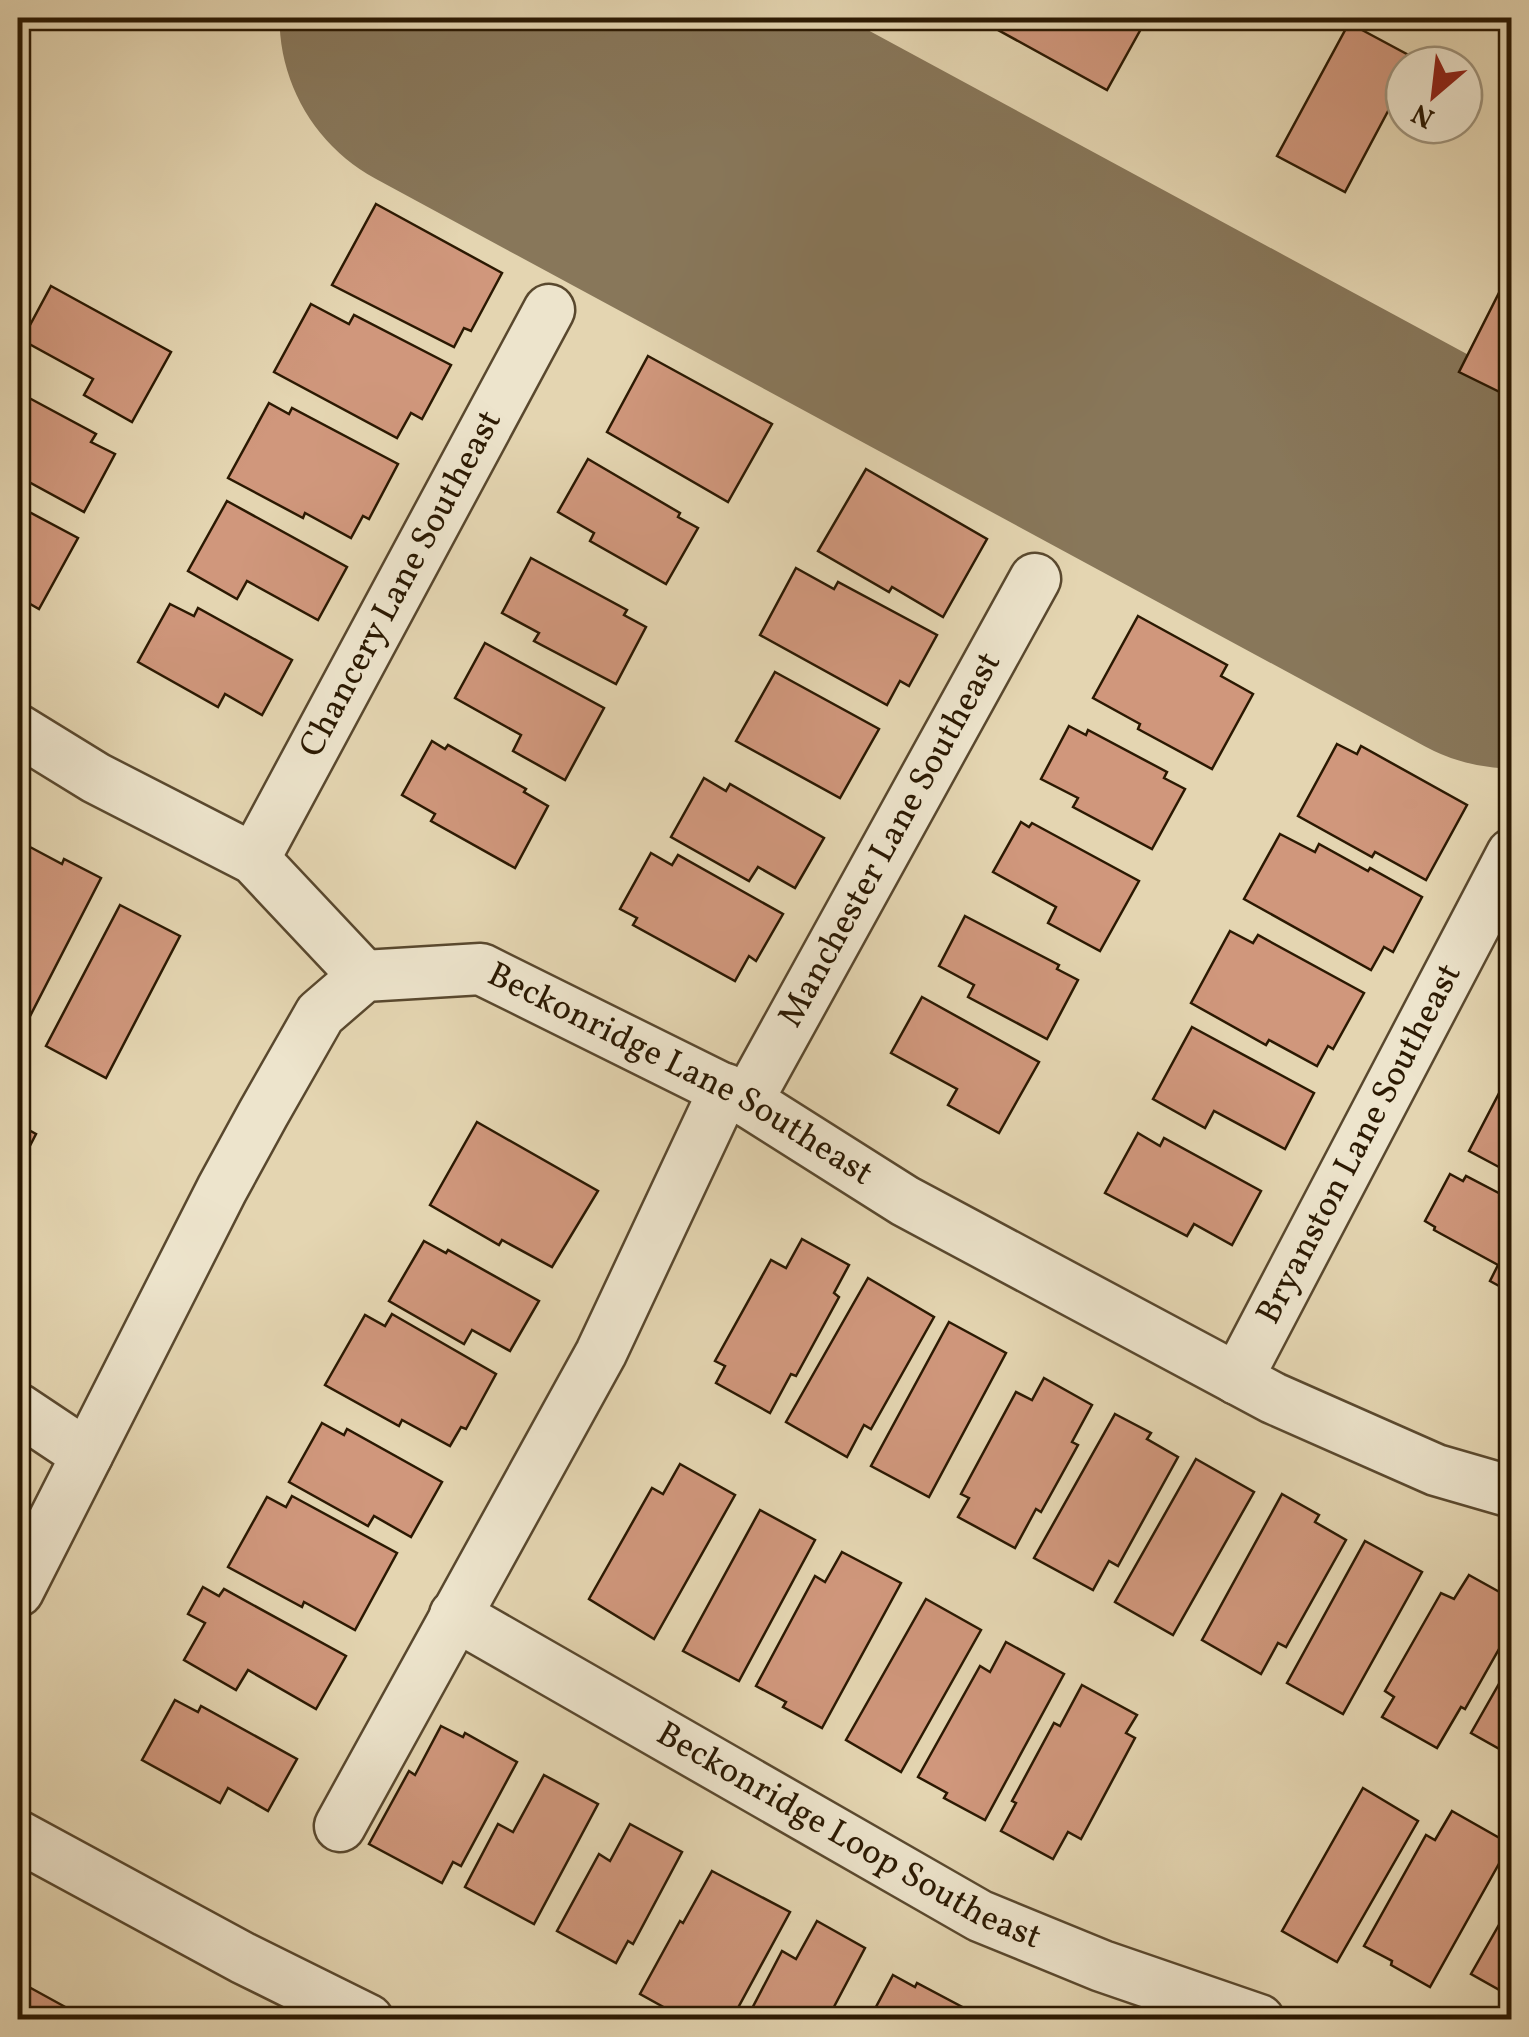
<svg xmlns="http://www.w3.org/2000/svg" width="1529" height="2037" font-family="Vollkorn,serif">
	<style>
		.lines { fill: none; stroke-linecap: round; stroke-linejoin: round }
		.runway { stroke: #88775a; stroke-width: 365 }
		.building { fill: #d0977c; stroke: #2b1902; stroke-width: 2.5 }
		.minor-casing { stroke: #59482e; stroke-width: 55 }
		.minor { stroke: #ede4cc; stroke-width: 50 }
		.labels { text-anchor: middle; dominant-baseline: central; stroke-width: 10; stroke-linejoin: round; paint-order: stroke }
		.street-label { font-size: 35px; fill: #2b1902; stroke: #ede4cc }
	</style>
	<rect width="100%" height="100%" fill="#e4d5b1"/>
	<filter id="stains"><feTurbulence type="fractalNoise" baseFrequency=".002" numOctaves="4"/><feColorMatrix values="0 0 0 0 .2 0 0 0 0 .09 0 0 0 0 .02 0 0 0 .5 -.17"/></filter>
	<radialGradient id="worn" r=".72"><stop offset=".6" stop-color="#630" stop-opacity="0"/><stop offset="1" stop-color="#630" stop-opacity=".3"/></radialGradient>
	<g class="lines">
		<path class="runway" d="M462 18 1512 586"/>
	</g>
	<g class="building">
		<path d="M994 18H1147L1107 90 989 25Z"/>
		<path d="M1349 23 1416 59 1413 65H1404V81L1345 192 1277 156Z"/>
		<path d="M376 204 502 273 471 331 464 328 454 347 332 285Z"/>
		<path d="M1512 267V398L1459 372Z"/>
		<path d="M51 286 171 352 132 422 84 395 93 379 22 340Z"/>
		<path d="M311 304 349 324 354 315 451 365 422 419 411 413 397 438 274 372Z"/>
		<path d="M648 356 772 424 728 502 607 432Z"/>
		<path d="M18 392 96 434 91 442 115 454 84 512 18 476Z"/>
		<path d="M269 403 289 414 292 408 398 464 369 519 363 516 351 538 305 513 303 518 228 478Z"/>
		<path d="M588 459 680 513 678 517 698 528 666 584 590 541 594 533 558 512Z"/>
		<path d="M866 469 987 539 943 617 892 587 889 592 818 551Z"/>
		<path d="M227 501 347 567 318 620 247 581 237 599 188 571Z"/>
		<path d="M18 506 78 538 39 609 18 597Z"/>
		<path d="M531 558 627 610 624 615 646 627 616 684 534 641 539 633 502 613Z"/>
		<path d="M796 568 834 589 838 582 937 635 909 686 900 681 887 705 760 635Z"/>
		<path d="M170 604 194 616 198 608 292 660 262 715 225 694 218 707 138 662Z"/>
		<path d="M1138 616 1227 665 1221 676 1253 694 1212 769 1138 729 1140 724 1093 698Z"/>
		<path d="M485 643 604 708 565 780 513 751 521 735 455 698Z"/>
		<path d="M775 672 879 729 840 798 736 741Z"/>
		<path d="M1069 726 1086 735 1088 730 1167 772 1164 778 1185 789 1152 849 1073 807 1078 798 1041 779Z"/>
		<path d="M432 741 445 749 448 745 526 789 524 792 548 806 515 868 431 821 435 814 402 795Z"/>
		<path d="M1337 744 1357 754 1361 746 1467 805 1426 880 1375 852 1372 857 1298 816Z"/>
		<path d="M704 778 726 791 730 784 824 838 795 888 758 867 749 881 671 837Z"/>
		<path d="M1021 822 1029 827 1032 823 1139 881 1100 951 1048 923 1056 907 993 872Z"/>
		<path d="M1280 834 1315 852 1319 844 1368 871 1370 868 1422 897 1393 952 1384 947 1371 970 1244 899Z"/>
		<path d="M30 847 62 864 64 859 101 878 26 1024 18 1020V871Z"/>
		<path d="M651 853 672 865 678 855 783 914 756 961 749 956 735 981 633 925 637 918 620 909Z"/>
		<path d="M120 905 180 936 106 1078 46 1046Z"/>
		<path d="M965 916 1059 965 1057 969 1078 980 1047 1039 968 997 974 985 939 966Z"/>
		<path d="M1230 931 1253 943 1258 935 1364 993 1333 1049 1328 1046 1317 1066 1269 1040 1266 1045 1191 1003Z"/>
		<path d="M922 997 1039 1062 999 1133 948 1105 957 1089 891 1053Z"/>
		<path d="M1192 1027 1314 1093 1285 1149 1214 1111 1205 1128 1153 1099Z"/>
		<path d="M1508 1076 1512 1078V1174L1469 1151Z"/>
		<path d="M477 1122 598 1191 552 1267 502 1240 499 1245 430 1205Z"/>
		<path d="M18 1124 36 1134 18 1169Z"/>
		<path d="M1138 1133 1160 1146 1164 1138 1261 1191 1232 1245 1194 1224 1187 1236 1105 1193Z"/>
		<path d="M1450 1174 1463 1181 1466 1176 1512 1200V1293L1490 1281 1498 1265 1434 1230 1435 1227 1425 1221Z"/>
		<path d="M802 1239 849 1265 834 1293 839 1297 796 1376 791 1374 770 1413 716 1383 725 1366 715 1361 771 1260 786 1268Z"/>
		<path d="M424 1241 446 1253 448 1250 539 1301 510 1351 472 1330 464 1344 389 1301Z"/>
		<path d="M868 1278 934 1317 871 1429 864 1425 847 1457 786 1422Z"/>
		<path d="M392 1314 496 1374 466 1429 461 1427 450 1446 402 1420 399 1426 325 1385 365 1315 385 1326Z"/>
		<path d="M949 1322 1006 1353 929 1497 871 1466Z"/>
		<path d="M1044 1378 1092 1405 1072 1442 1078 1445 1041 1512 1036 1509 1015 1548 958 1517 969 1498 961 1494 1016 1392 1032 1400Z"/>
		<path d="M1115 1414 1151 1433 1147 1439 1178 1457 1118 1566 1109 1561 1093 1590 1034 1558Z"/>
		<path d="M322 1423 344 1435 347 1429 442 1482 411 1537 374 1516 368 1526 289 1482Z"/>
		<path d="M1196 1459 1254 1492 1173 1635 1115 1602Z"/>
		<path d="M680 1464 735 1495 654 1639 589 1599 652 1488 663 1494Z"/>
		<path d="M1282 1494 1319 1515 1315 1522 1346 1540 1286 1647 1278 1643 1261 1674 1202 1640Z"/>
		<path d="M292 1496 397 1553 355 1630 304 1602 302 1607 228 1567 267 1497 286 1507Z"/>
		<path d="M760 1510 815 1540 739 1681 683 1651Z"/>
		<path d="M1365 1541 1422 1572 1343 1714 1287 1683Z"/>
		<path d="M842 1552 901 1583 822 1728 783 1707 786 1702 756 1686 815 1576 825 1582Z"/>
		<path d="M1469 1575 1512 1599V1611L1501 1628 1508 1633 1465 1709 1461 1707 1437 1748 1382 1717 1394 1697 1385 1691 1441 1593 1454 1599Z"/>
		<path d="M203 1587 219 1596 224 1589 346 1656 316 1709 248 1670 236 1690 184 1660 205 1623 188 1614Z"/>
		<path d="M926 1599 981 1630 901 1772 846 1740Z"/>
		<path d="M1006 1642 1064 1674 985 1820 944 1798 947 1793 918 1777 980 1666 990 1672Z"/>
		<path d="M1512 1661V1756L1471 1733Z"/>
		<path d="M1082 1685 1137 1715 1126 1733 1135 1738 1081 1839 1068 1832 1053 1859 1001 1831 1016 1803 1012 1801 1054 1723 1060 1726Z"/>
		<path d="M175 1700 198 1712 201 1706 297 1759 268 1811 228 1788 220 1803 142 1760Z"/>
		<path d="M441 1726 463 1737 465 1733 517 1762 461 1866 453 1862 442 1883 369 1844 409 1771 415 1775Z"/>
		<path d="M544 1775 598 1804 534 1924 465 1887 498 1824 513 1832Z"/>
		<path d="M1363 1788 1418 1821 1337 1962 1282 1931Z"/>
		<path d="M1452 1811 1510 1844 1430 1987 1391 1965 1392 1961 1364 1946 1426 1835 1435 1840Z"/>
		<path d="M630 1824 682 1852 633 1944 628 1941 616 1963 557 1931 599 1854 610 1861Z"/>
		<path d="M712 1871 790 1912 733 2017 724 2012 720 2020H687L640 1994 680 1921 683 1923Z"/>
		<path d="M1512 1902V1997L1471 1974Z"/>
		<path d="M817 1921 865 1948 827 2020H746L782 1951 796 1959Z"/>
		<path d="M893 1975 915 1987 917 1983 968 2010 963 2020H869Z"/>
		<path d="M18 1981 89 2020H18Z"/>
	</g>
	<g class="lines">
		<g class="minor-casing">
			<g id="minor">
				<path d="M18 730 96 778 254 859 364 976"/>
				<path id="s1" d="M254 859 549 310"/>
				<path id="s2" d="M747 1101 1035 579"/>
				<path id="s3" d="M1237 1379 1512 854"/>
				<path d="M18 1409 87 1455"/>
				<path id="s4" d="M18 1591 222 1189 263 1114 320 1014 364 976 481 969 747 1101 905 1201 1273 1398 1436 1470 1512 1492"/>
				<path id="s5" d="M455 1615 980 1916 1102 1966 1259 2020"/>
				<path d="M340 1826 601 1353 725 1089"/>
				<path d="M18 1836 243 1958 368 2020"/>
			</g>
		</g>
		<use href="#minor" class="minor"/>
	</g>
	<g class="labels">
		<g class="street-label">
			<text stroke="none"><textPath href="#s1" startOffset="312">Chancery Lane Southeast</textPath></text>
			<text stroke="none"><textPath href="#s2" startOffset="298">Manchester Lane Southeast</textPath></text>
			<text stroke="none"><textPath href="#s4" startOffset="1052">Beckonridge Lane Southeast</textPath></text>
			<text stroke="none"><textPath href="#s3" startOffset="265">Bryanston Lane Southeast</textPath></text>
			<text stroke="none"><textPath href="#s5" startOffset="452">Beckonridge Loop Southeast</textPath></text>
		</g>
	</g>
	<rect width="1529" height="2037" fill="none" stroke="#e4d5b1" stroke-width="60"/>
	<rect x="20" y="20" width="1489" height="1997" fill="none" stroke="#2b1902" stroke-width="5"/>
	<rect x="30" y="30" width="1469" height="1977" fill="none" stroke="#2b1902" stroke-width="2.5"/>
	<g transform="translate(1434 95) rotate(208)"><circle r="48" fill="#ede4cc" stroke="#9f937b" stroke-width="2.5"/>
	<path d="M0-8L18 38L0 25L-18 38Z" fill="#8f2418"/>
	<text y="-15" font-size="28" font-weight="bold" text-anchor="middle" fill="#2b1902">N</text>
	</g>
	<rect width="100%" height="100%" filter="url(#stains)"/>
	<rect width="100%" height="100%" fill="url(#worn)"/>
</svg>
